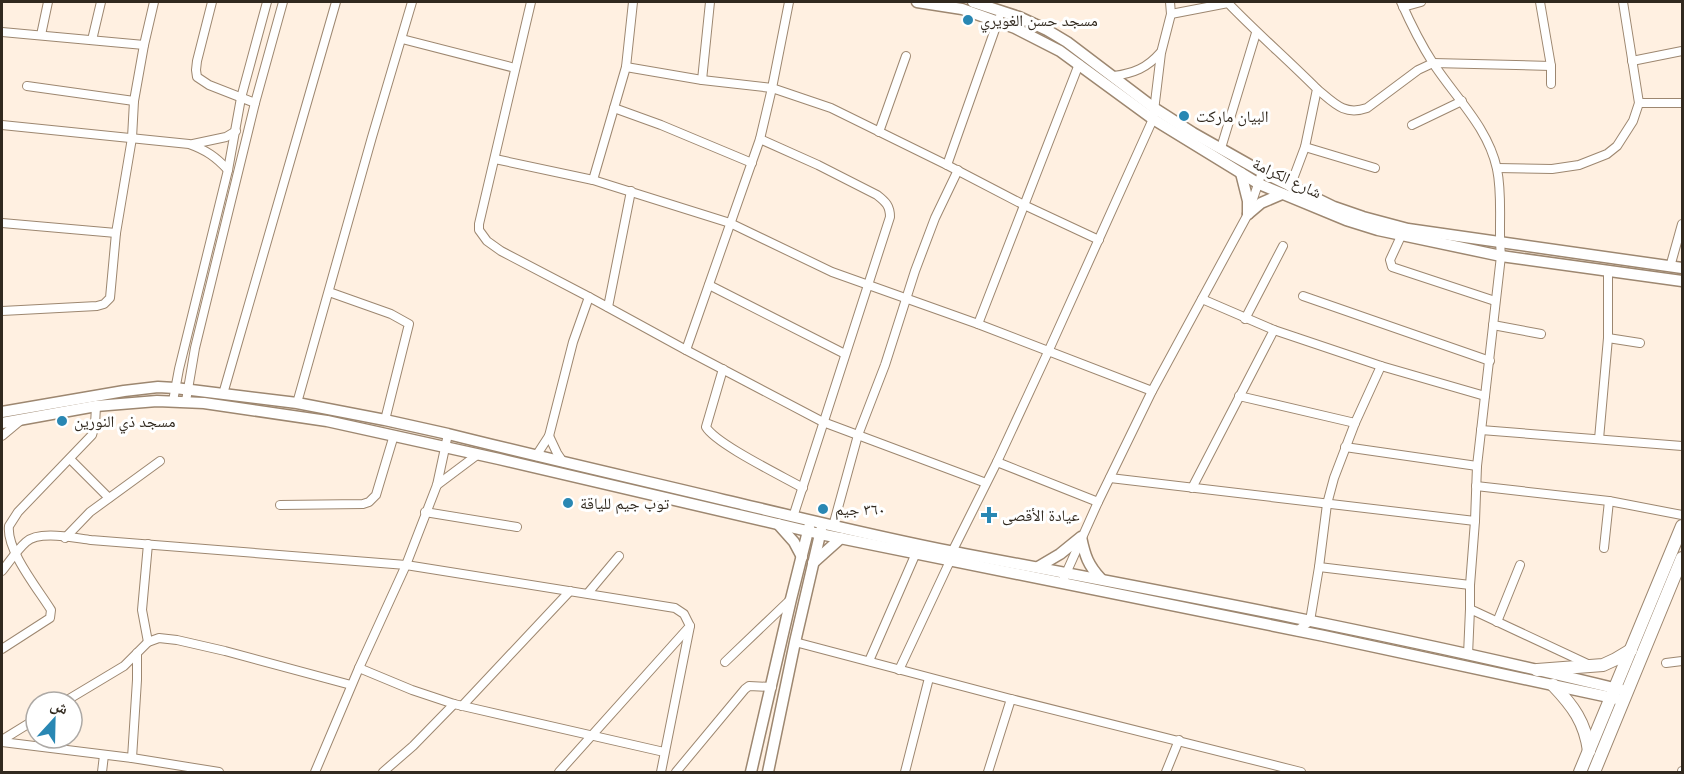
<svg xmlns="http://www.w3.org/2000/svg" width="1684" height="774" font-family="Montserrat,'Noto Naskh Arabic',sans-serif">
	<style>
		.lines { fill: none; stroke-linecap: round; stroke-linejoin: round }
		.minor-casing { stroke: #9d8770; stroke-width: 10 }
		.tertiary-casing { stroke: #9d8770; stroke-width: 13 }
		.secondary-casing { stroke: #9d8770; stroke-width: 14 }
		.minor { stroke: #fff; stroke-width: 8 }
		.tertiary { stroke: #fff; stroke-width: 10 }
		.secondary { stroke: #fff; stroke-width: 12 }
		.poi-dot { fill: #2987b3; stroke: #fff; stroke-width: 2 }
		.labels { text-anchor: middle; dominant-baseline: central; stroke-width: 6; stroke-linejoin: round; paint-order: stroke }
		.poi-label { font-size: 16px; fill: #31291f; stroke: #fff; text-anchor: start }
		.street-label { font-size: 16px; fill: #31291f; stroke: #fff }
	</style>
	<rect width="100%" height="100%" fill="#fff0e1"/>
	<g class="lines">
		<g class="minor-casing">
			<g id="minor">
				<path d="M212 2 197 61 196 70 197 77 209 85 255 103"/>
				<path d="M531 2 479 224V230L487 241 501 251 589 297 686 350 823 422 986 483"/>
				<path d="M1401 2C1409 20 1422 46 1433 63 1455 97 1488 127 1497 169 1503 198 1498 227 1501 256L1477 466 1475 521 1470 585V609"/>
				<path d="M1540 2 1551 66V84"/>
				<path d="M1403 7 1421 2"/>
				<path d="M1171 14 1228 3C1257 33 1288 60 1317 89L1305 147 1290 187"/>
				<path d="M2 32 144 45"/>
				<path d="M41 35 48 2"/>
				<path d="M402 39 515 68"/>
				<path d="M92 40 101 2"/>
				<path d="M1632 61 1682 51"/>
				<path d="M626 67 702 80 772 88 831 108 947 165 1024 205 1099 240"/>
				<path d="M1114 76C1134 73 1147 68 1160 53"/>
				<path d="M702 80 710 2"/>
				<path d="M27 86 134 101"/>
				<path d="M1317 89C1334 103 1344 116 1367 108L1418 70 1433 63 1551 66"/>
				<path d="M1639 103H1682"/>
				<path d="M614 108 661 125 752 163"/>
				<path d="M2 125 189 144C206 150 216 157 228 170"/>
				<path d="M1412 125 1462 101"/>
				<path d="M879 132 906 56"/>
				<path d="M760 139 818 165 877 195C886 202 890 206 890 217L793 517"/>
				<path d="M193 144 226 137 236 131"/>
				<path d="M1305 147 1375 168"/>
				<path d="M1221 148 1256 33"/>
				<path d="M495 159 593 180 730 223 832 272 978 324 1152 391"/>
				<path d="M947 165 999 18"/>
				<path d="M1497 168 1552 169 1579 165 1607 154 1617 146 1633 121 1639 103 1623 2"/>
				<path d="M593 180 626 67 633 2"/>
				<path d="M2 223 116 233"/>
				<path d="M1402 234 1390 260 1392 267 1495 301"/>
				<path d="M1670 267 1682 224"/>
				<path d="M709 285 845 354"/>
				<path d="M329 292 391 314 409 324 385 420"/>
				<path d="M1303 296 1490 361"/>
				<path d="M1202 299 1274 330 1381 366 1485 396"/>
				<path d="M608 307 631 191"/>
				<path d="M2 311 97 306 104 304 110 298 116 233 132 138 134 101 144 45 154 2"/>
				<path d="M1245 319 1283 246"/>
				<path d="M978 324 1079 64"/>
				<path d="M1493 325 1541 334"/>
				<path d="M1608 338 1640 343"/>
				<path d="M686 350 760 139 772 88 789 2"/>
				<path d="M723 369 706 427C716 444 782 476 803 488"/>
				<path d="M223 394 336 2"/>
				<path d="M1239 396 1355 423"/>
				<path d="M173 401 179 369 228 170 241 98 267 2"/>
				<path d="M186 401 195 348 255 103 283 2"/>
				<path d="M297 403 372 137 412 2"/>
				<path d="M1481 430 1682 446"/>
				<path d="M2 436 20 421"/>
				<path d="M549 436 557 453 563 462"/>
				<path d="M1599 439 1608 338V270"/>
				<path d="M1345 447 1477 466"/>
				<path d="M536 456 549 436 573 342 589 297"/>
				<path d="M70 459 109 498"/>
				<path d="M997 462 1098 502"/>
				<path d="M1110 478 1475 521"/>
				<path d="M437 485 477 455"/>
				<path d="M1476 486 1609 501 1682 515"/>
				<path d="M1192 488 1274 330"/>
				<path d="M280 505 363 504 369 502 376 495 394 435"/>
				<path d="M425 512 517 527"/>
				<path d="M833 526 858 435 885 365 915 271 935 218 958 170"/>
				<path d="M65 538 90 512 160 461"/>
				<path d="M148 544 142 610 148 642"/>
				<path d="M1604 548 1609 501"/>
				<path d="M952 552 997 462 1048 352 1153 119 1161 53 1171 14 1170 2"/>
				<path d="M1319 567 1470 585"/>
				<path d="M2 571C10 561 17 550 26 542 39 530 74 538 91 540L406 565 675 608 684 614 690 626 559 772"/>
				<path d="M1064 578 1098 502 1152 391 1248 214 1262 172"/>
				<path d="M588 593 619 556"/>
				<path d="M1497 622 1520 565"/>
				<path d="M1297 631 1310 621 1319 567 1327 504 1334 478 1355 423 1381 366"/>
				<path d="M795 642 1011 699"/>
				<path d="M2 649 50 618 51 610C38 589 6 550 9 526L18 512 92 435 95 425 96 406"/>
				<path d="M1468 655 1470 609 1590 665"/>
				<path d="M869 661 916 553"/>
				<path d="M725 662 791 599"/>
				<path d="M1666 663 1682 661"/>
				<path d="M359 668 412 690 454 704 664 752"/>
				<path d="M899 670 950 561"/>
				<path d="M64 702 124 666 148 642 159 638 177 640 225 651 351 685"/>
				<path d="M462 706 570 591"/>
				<path d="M2 740 36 719"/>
				<path d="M2 742 132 758 219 772"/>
				<path d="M132 758 137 680V653"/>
				<path d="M102 772 104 755"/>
				<path d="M315 772 359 668 406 565 437 485 448 434"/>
				<path d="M383 772 413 746 454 704"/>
				<path d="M661 772 690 626"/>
				<path d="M676 772 745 689 749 686 772 687"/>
				<path d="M905 772 929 678"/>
				<path d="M988 772 1011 699 1301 772"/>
				<path d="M1166 772 1179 740"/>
				<path d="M1682 772V771"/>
			</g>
		</g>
		<g class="tertiary-casing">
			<g id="tertiary">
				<path d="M917 2 962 9 1015 28 1060 51 1153 119 1259 184 1346 220 1378 230 1501 256 1682 281"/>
				<path d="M973 2 1019 17 1047 30 1067 42 1154 108 1193 133 1262 172 1334 207 1363 217 1408 229 1682 268"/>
				<path d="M1241 173 1248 201V214"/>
				<path d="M1248 214 1261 203 1282 194"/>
				<path d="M2 412 124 391 158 387 175 388 297 403 385 420 448 434C540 457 632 478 724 500 800 518 877 537 954 552 1177 594 1401 636 1622 690"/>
				<path d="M2 423 96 406 157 401 204 403 327 421 499 459 820 534 1324 636 1618 699"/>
				<path d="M778 524 794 542 802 557"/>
				<path d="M813 563 841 538"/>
				<path d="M1038 567 1060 554 1081 537C1085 556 1088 565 1101 579"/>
				<path d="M751 772 791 599 809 527"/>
				<path d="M768 772 795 642 821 530"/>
			</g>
		</g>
		<g class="secondary-casing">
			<g id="secondary">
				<path d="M1537 670 1603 665 1616 659 1631 650"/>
				<path d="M1553 685C1573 706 1585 722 1589 751"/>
				<path d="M1580 772 1682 526"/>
				<path d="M1594 772 1682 558"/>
			</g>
		</g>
		<use href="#minor" class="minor"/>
		<use href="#tertiary" class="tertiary"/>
		<use href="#secondary" class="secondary"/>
	</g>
	<g class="poi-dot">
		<circle cx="968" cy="20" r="6"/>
		<circle cx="1184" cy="116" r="6"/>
		<circle cx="62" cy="421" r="6"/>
		<circle cx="568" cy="503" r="6"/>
		<circle cx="823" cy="509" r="6"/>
		<path d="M986 506h6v6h6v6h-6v6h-6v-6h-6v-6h6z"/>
	</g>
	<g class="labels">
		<g class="poi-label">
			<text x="980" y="20">مسجد حسن الغويري</text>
			<text x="1196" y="116">البيان ماركت</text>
			<text x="74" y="421">مسجد ذي النورين</text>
			<text x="580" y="503">توب جيم للياقة</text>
			<text x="835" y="509">٣٦٠ جيم</text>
			<text x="1002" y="515">عيادة الأقصى</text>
		</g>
		<g class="street-label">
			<text transform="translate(1287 178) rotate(25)">شارع الكرامة</text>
		</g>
	</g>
	<rect width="1684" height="774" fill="none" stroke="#31291f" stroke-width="6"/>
	<g transform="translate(54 720) rotate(22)"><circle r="28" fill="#ffffff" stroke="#ada9a5" stroke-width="1.5"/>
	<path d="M0-4.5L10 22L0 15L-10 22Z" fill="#2987b3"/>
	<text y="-9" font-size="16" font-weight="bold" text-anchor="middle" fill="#31291f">ش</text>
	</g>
</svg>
